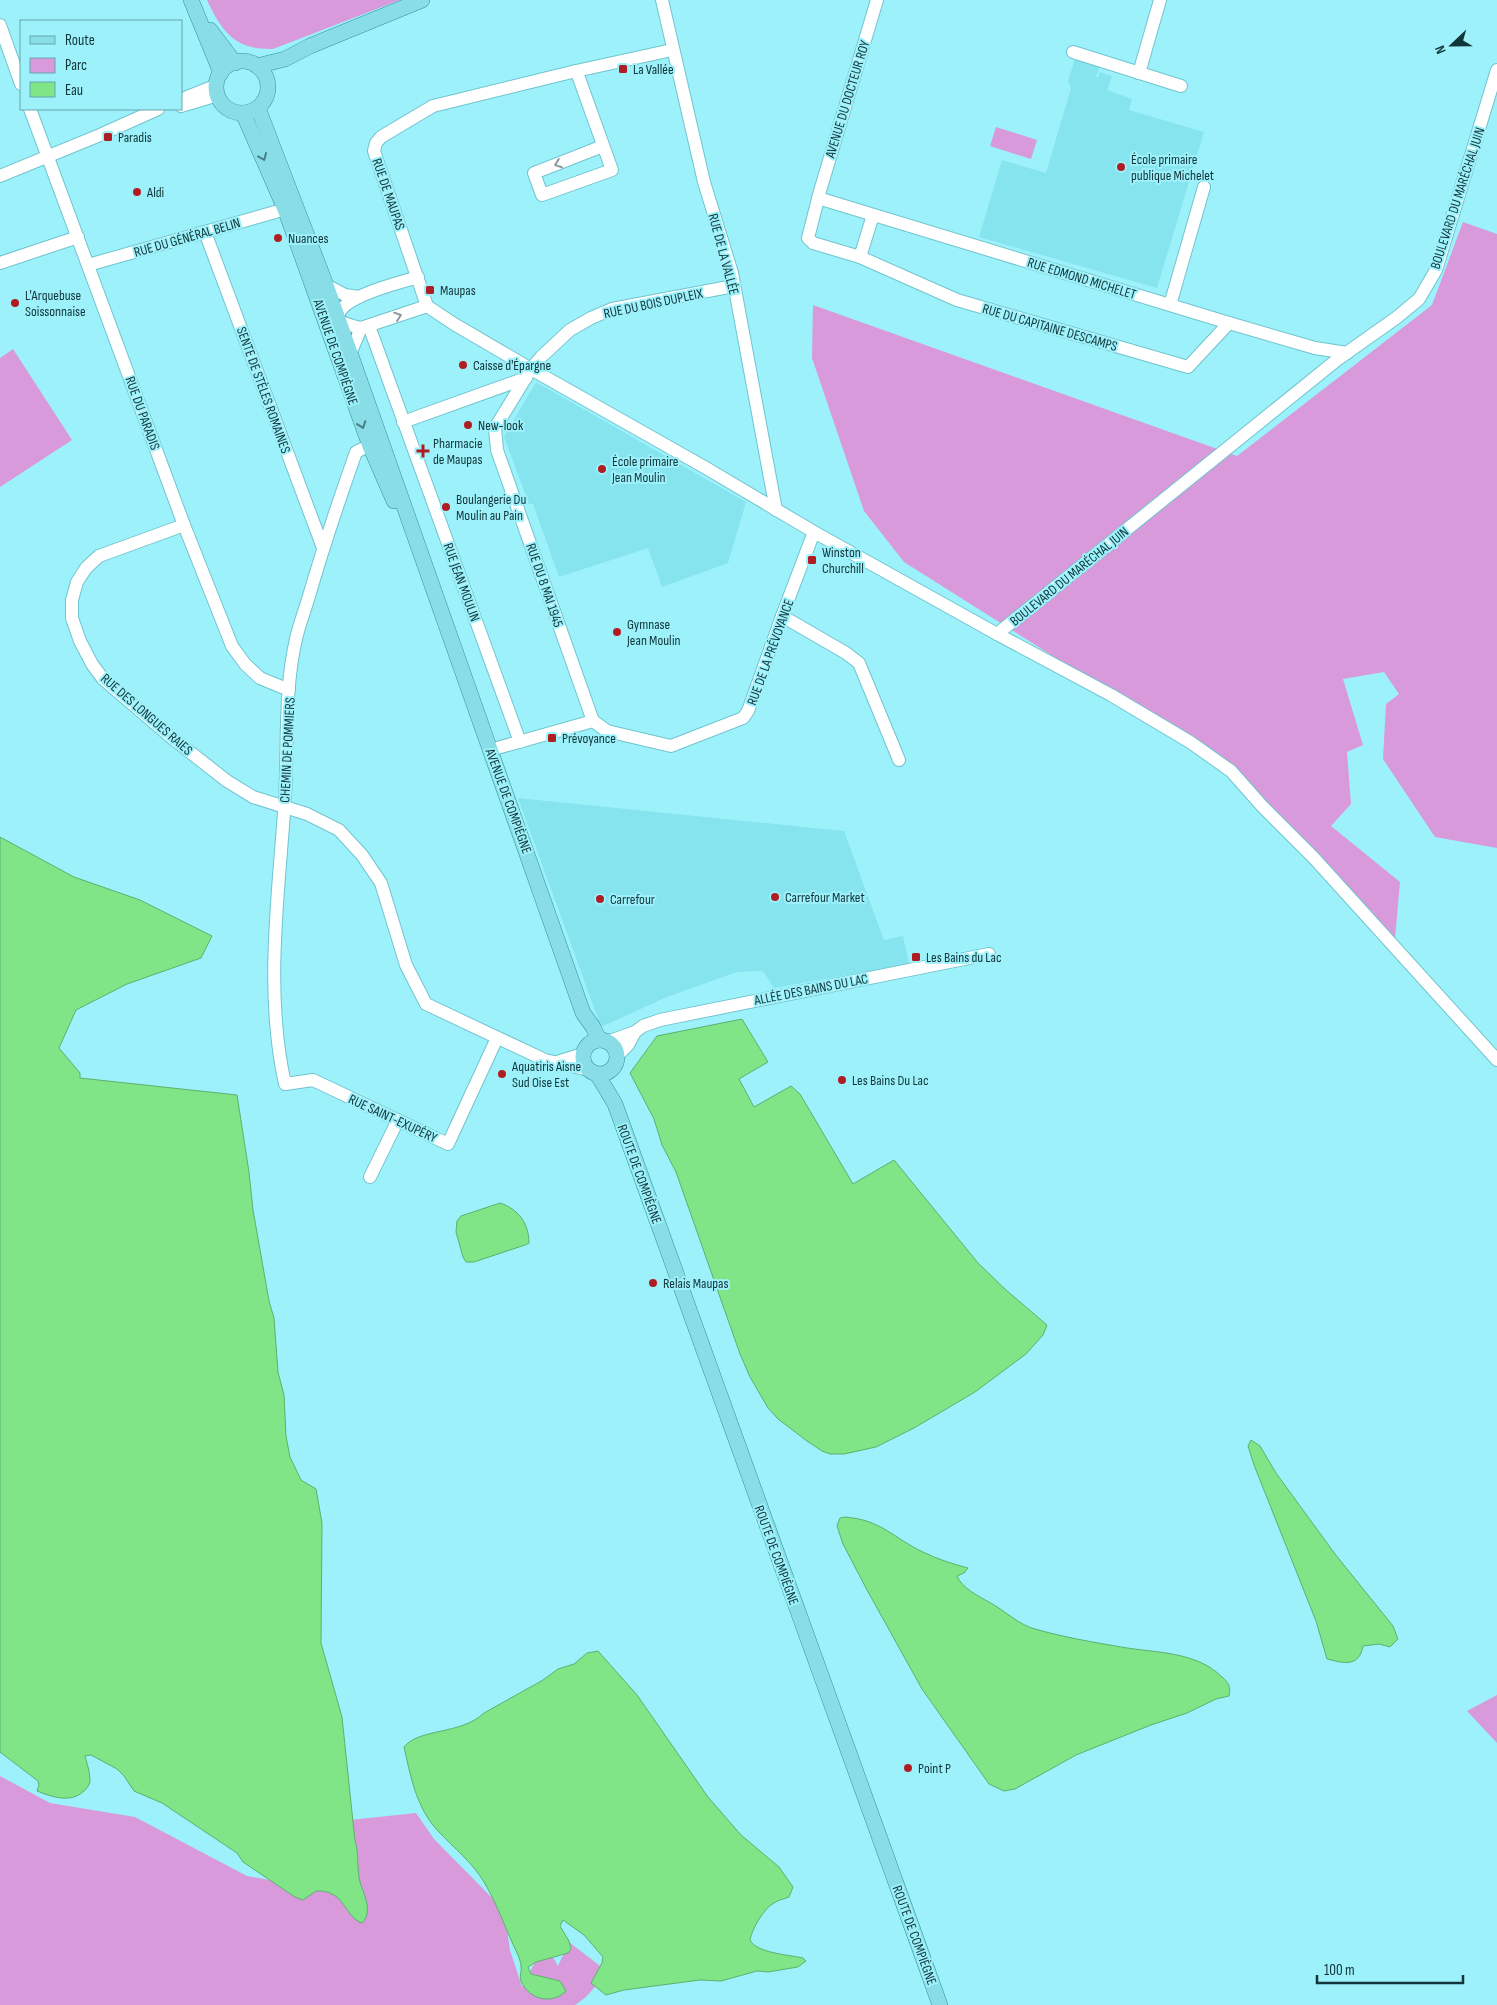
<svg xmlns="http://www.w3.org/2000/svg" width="1497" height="2005" font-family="'Sofia Sans Condensed',sans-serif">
	<rect width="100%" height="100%" fill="#9df1fb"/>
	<g fill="#86e4ee">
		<path d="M 1075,59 L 1100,66 L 1096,77 L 1098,77 L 1100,72 L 1112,76 L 1107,90 L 1132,99 L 1129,110 L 1204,132 L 1157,288 L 979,237 L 1002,160 L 1046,173 L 1071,88 L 1068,81 Z"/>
		<path d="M 536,382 L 746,502 L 728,563 L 662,587 L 648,548 L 559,577 L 533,504 L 529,504 L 504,437 Z"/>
		<path d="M 518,798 L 844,831 L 884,940 L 903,936 L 909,964 L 774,988 L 763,971 L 737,972 L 667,997 L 601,1027 Z"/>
	</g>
	<g fill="#d99adb">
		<path d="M 207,0 L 400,0 L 273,49 C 235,50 222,32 207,0 Z"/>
		<path d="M 996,127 L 1037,140 L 1031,159 L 990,146 Z"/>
		<path d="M 1463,222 L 1497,234 L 1497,848 L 1435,837 L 1383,759 L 1386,704 L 1399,694 L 1384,672 L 1343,679 L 1363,745 L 1347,752 L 1351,804 L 1331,826 L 1400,882 L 1395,939 L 1244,777 L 904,562 L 864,511 L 812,358 L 813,305 L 1237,456 L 1432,305 Z"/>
		<path d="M 13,349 L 72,440 L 0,487 L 0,358 Z"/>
		<path d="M 1497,1695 L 1497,1743 L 1467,1711 Z"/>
		<path d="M 0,1776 L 50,1803 L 135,1817 L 247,1876 L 353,1894 L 350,1820 L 416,1813 L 434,1839 L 504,1910 L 510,1950 L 522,1987 L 545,1943 L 558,1966 L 569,1942 L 608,1972 L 586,1997 L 575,2005 L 0,2005 Z"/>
	</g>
	<g fill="#7fe586" stroke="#5eb06f">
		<path d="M 0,837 L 74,877 L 140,900 L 212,936 L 201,958 L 127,984 L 76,1010 L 59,1048 L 80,1073 L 80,1078 L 237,1095 L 249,1172 L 253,1210 L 269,1301 L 274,1318 L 278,1372 L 284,1395 L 286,1436 L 290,1457 L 301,1480 L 316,1489 L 322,1523 L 321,1643 L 342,1717 L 355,1841 C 359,1853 357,1864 359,1877 C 361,1891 375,1910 362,1923 C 345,1918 345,1889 316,1891 L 303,1900 L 295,1897 L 243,1862 L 237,1853 L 162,1803 L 134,1791 L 124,1776 L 117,1769 L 91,1755 L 85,1756 C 87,1764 90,1772 90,1780 C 90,1784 88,1787 85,1790 C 72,1804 52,1797 37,1791 L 39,1785 L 38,1781 L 0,1752 Z"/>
		<path d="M 742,1019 L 768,1062 L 739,1079 L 754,1107 L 791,1086 L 800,1094 L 853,1184 L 894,1160 L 978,1263 L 1006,1290 L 1047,1325 L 1043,1335 L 1026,1354 L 975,1392 L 914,1428 L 876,1447 L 844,1454 L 830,1454 L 822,1451 L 807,1441 L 778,1419 L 768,1408 L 750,1377 L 740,1354 L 676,1172 L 662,1145 L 654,1119 L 630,1073 L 657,1036 Z"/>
		<path d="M 500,1203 C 518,1209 529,1223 529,1243 L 525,1245 L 474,1262 L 466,1262 L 463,1257 L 456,1232 L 457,1221 L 461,1216 Z"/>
		<path d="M 1251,1440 L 1260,1446 L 1276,1473 L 1335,1554 L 1393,1626 L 1398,1639 L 1390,1647 L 1379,1644 L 1363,1646 C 1359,1668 1343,1663 1327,1659 L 1316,1621 L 1254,1465 L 1248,1446 Z"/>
		<path d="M 845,1517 C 882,1520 893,1538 923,1552 C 937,1559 953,1564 968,1568 L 964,1573 L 957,1576 C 962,1588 978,1596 989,1602 C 1004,1610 1019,1625 1035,1629 C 1063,1637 1092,1642 1121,1647 C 1155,1653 1196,1651 1222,1677 C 1229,1683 1231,1687 1229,1696 L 1216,1699 L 1187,1713 L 1151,1725 L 1076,1755 L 1015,1789 L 1004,1791 L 989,1784 L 922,1689 L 867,1590 L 843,1544 L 837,1526 L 840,1518 Z"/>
		<path d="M 598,1651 L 637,1695 L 708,1797 L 741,1835 L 779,1867 L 793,1887 L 789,1897 C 784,1899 778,1900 774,1903 C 764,1908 752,1929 750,1940 C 756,1953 790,1955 803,1958 L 806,1961 L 798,1967 L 768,1972 L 757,1971 L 721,1981 L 700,1980 L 624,1990 L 606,1995 L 591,1983 L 602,1963 L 603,1957 L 584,1935 L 563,1920 L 560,1926 L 569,1941 L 571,1949 L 568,1953 L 536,1962 L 528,1967 L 531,1974 L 560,1981 L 566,1991 C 552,2005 529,2000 521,1981 C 519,1975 522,1972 521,1966 C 521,1963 519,1958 518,1955 C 506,1931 498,1905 484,1882 C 472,1862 454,1848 438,1831 C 416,1807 411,1778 404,1747 C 419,1728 461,1735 484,1713 L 543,1680 L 558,1669 L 574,1664 L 587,1653 Z"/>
	</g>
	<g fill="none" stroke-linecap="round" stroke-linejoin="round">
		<defs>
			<g id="minor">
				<path d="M 662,0 L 704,182 L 732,273 L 776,510"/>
				<path d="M 0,25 L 21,84"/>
				<path d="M 1073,52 L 1181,86"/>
				<path d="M 576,71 L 579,78 C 590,108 601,139 612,170 L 542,195 L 534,173 L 603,146"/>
				<path d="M 1139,73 L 1160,0"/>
				<path d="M 187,97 L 217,85"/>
				<path d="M 181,106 L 218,95"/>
				<path d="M 30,109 L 184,525 L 232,646 L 245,664 L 260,678 L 289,690"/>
				<path d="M 0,176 L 100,135 L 158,109"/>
				<path d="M 818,198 L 1229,323 L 1315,348 L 1347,353"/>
				<path d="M 873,215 L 860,257 L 957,300 L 1188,367 L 1229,323"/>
				<path d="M 205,232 L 323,548"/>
				<path d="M 860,257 L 813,243 L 808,238 L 820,191 L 877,0"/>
				<path d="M 0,263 L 78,237"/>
				<path d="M 88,265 L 293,207"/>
				<path d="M 326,285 L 345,295 L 359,297"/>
				<path d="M 1170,305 L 1204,187"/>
				<path d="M 427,306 L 454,324 L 531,369 L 706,468 L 814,532 L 997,634 L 1338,359 L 1396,318 L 1419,299 L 1436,270 L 1497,70"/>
				<path d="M 427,306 L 374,151 L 376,143 L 381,137 L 433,106 L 576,71 L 672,50"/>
				<path d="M 335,317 C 342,324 352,326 361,328 L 427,306"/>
				<path d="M 338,325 C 338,322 338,317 339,313 C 347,295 399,283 418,277"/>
				<path d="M 369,326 L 520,742"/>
				<path d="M 350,354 L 361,328"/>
				<path d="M 403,422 L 526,378"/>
				<path d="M 376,442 L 356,452 C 339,500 323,548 309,596 C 305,610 299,625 296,639 C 284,690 288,746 285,798 C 279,892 264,990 285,1084 L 313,1080 L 448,1144 L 497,1038"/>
				<path d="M 184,525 L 99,556 L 86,568 L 77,582 L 72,600 L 72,618 L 80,641 L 92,664 L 103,679 L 172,738 L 227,781 L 253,797 L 307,814 L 339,830 L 362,855 L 381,883 L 406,965 L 426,1004 L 545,1060 L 589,1070"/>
				<path d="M 782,616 L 846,653 L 859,663 L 899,760"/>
				<path d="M 997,634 L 1111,695 L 1190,742 L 1231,771 L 1262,806 L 1313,857 L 1497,1060"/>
				<path d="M 593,721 L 497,450 L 495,428 L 531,369 L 541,357 L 570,330 L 591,318 L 612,309 L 734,286"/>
				<path d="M 490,750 L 593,721 L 607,731 L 671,746 L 743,718 L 748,711 L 782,616 L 814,532"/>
				<path d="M 607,1042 L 635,1032 L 643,1026 L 660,1020 L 989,954"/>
				<path d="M 617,1056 L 628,1045 L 635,1032"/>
				<path d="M 557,1062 L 583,1054"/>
				<path d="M 370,1177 L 398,1120"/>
			</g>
			<g id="major">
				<path d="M 191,0 L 221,73"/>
				<path d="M 210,30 L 235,63"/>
				<circle cx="242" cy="87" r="26"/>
				<path d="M 257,66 L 285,59 L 310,46 L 422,0"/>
				<path d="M 258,108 L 326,285 L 583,1013 L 593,1027 L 599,1040"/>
				<path d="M 243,113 L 285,209 L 370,446 L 394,501"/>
				<circle cx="600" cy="1057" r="17"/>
				<path d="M 597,1074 L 615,1104 L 940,2005"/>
			</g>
		</defs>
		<use href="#minor" stroke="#71c4ce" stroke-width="14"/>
		<use href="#major" stroke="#2c949e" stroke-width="16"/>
		<use href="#minor" stroke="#fff" stroke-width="12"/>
		<use href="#major" stroke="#89dde6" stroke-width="15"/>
	</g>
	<defs><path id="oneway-chevron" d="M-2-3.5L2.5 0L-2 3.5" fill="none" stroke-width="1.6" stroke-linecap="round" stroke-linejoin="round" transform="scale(1.25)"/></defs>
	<g stroke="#478187">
		<use href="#oneway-chevron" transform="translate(263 157) rotate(67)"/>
		<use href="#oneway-chevron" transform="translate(362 425) rotate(70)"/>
	</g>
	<g stroke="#889a9c">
		<use href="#oneway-chevron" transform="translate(558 164) rotate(159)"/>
		<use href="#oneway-chevron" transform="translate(398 316) rotate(-19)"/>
	</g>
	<g fill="#af1d23" stroke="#9df1fb" stroke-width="2">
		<rect x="618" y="64" width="10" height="10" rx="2.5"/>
		<rect x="103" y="132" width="10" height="10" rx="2.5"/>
		<circle cx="1121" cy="167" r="5"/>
		<circle cx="137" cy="192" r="5"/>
		<circle cx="278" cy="238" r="5"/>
		<rect x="425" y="285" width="10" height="10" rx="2.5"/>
		<circle cx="15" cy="303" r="5"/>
		<circle cx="463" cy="365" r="5"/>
		<circle cx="468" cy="425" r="5"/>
		<path d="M420.5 443.5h5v5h5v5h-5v5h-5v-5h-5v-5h5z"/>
		<circle cx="602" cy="469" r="5"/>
		<circle cx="446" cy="507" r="5"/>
		<rect x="807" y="555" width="10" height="10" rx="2.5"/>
		<circle cx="617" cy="632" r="5"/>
		<rect x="547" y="733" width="10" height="10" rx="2.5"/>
		<circle cx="775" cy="897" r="5"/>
		<circle cx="600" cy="899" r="5"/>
		<rect x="911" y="952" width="10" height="10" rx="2.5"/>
		<circle cx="502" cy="1074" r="5"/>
		<circle cx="842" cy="1080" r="5"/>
		<circle cx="653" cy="1283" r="5"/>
		<circle cx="908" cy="1768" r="5"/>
	</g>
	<g text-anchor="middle" stroke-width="4" stroke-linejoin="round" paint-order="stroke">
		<g font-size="14" fill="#113539" stroke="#9df1fb" text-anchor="start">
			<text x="633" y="74">La Vallée</text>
			<text x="118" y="142">Paradis</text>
			<text x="1131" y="164">École primaire<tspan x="1131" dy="16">publique Michelet</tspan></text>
			<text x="147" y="197">Aldi</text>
			<text x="288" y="243">Nuances</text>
			<text x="440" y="295">Maupas</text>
			<text x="25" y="300">L'Arquebuse<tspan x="25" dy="16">Soissonnaise</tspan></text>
			<text x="473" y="370">Caisse d'Épargne</text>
			<text x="478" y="430">New-look</text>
			<text x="433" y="448">Pharmacie<tspan x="433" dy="16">de Maupas</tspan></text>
			<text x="612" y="466">École primaire<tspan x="612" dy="16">Jean Moulin</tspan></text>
			<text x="456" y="504">Boulangerie Du<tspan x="456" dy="16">Moulin au Pain</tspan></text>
			<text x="822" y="557">Winston<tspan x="822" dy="16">Churchill</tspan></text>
			<text x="627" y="629">Gymnase<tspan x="627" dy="16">Jean Moulin</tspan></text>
			<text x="562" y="743">Prévoyance</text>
			<text x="785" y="902">Carrefour Market</text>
			<text x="610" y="904">Carrefour</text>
			<text x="926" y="962">Les Bains du Lac</text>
			<text x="512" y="1071">Aquatiris Aisne<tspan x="512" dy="16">Sud Oise Est</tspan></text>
			<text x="852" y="1085">Les Bains Du Lac</text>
			<text x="663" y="1288">Relais Maupas</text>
			<text x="918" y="1773">Point P</text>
		</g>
		<g font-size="14" fill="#113539" stroke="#9df1fb">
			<text transform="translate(847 99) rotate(-73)" y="5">AVENUE DU DOCTEUR ROY</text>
			<text transform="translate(389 194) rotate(71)" y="5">RUE DE MAUPAS</text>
			<text transform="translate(1457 198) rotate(-72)" y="5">BOULEVARD DU MARÉCHAL JUIN</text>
			<text transform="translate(187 237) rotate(-16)" y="5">RUE DU GÉNÉRAL BELIN</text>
			<text transform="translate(724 254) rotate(75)" y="5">RUE DE LA VALLÉE</text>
			<text transform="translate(1082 278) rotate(17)" y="5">RUE EDMOND MICHELET</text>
			<text transform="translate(653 303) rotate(-12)" y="5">RUE DU BOIS DUPLEIX</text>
			<text transform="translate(1050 327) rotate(16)" y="5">RUE DU CAPITAINE DESCAMPS</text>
			<text transform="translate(336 352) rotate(71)" y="5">AVENUE DE COMPIÈGNE</text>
			<text transform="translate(264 390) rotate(70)" y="5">SENTE DE STÈLES ROMAINES</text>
			<text transform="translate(143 413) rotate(70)" y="5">RUE DU PARADIS</text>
			<text transform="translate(1069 576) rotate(-39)" y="5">BOULEVARD DU MARÉCHAL JUIN</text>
			<text transform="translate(462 582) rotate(70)" y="5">RUE JEAN MOULIN</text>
			<text transform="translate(545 585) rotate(71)" y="5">RUE DU 8 MAI 1945</text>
			<text transform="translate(770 652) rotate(-70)" y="5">RUE DE LA PRÉVOYANCE</text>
			<text transform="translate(147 714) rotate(41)" y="5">RUE DES LONGUES RAIES</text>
			<text transform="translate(287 750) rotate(-87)" y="5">CHEMIN DE POMMIERS</text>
			<text transform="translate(509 801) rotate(70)" y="5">AVENUE DE COMPIÈGNE</text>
			<text transform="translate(811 989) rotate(-11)" y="5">ALLÉE DES BAINS DU LAC</text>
			<text transform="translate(393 1118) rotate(25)" y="5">RUE SAINT-EXUPÉRY</text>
			<text transform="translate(640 1174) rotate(70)" y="5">ROUTE DE COMPIÈGNE</text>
			<text transform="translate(777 1555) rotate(70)" y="5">ROUTE DE COMPIÈGNE</text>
			<text transform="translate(915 1935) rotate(70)" y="5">ROUTE DE COMPIÈGNE</text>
		</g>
	</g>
	<rect x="20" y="20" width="162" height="90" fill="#9df1fb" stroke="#65a6ad"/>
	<rect x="30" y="36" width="25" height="8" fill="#89dde6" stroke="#65a6ad"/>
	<text x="65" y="45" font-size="15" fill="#113539">Route</text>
	<rect x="30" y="58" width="25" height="15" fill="#d99adb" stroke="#65a6ad"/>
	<text x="65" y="70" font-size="15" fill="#113539">Parc</text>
	<rect x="30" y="82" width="25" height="15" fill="#7fe586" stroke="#65a6ad"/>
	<text x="65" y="95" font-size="15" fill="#113539">Eau</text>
	<g transform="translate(1452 45) rotate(248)" stroke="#9df1fb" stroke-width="4" paint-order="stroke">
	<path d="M0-4L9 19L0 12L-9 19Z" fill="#113539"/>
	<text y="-8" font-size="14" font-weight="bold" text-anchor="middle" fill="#113539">N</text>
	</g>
	<path d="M1317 1975v8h146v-8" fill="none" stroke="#113539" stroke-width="2.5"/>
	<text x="1324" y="1975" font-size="15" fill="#113539" stroke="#9df1fb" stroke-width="4" paint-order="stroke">100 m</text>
</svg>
